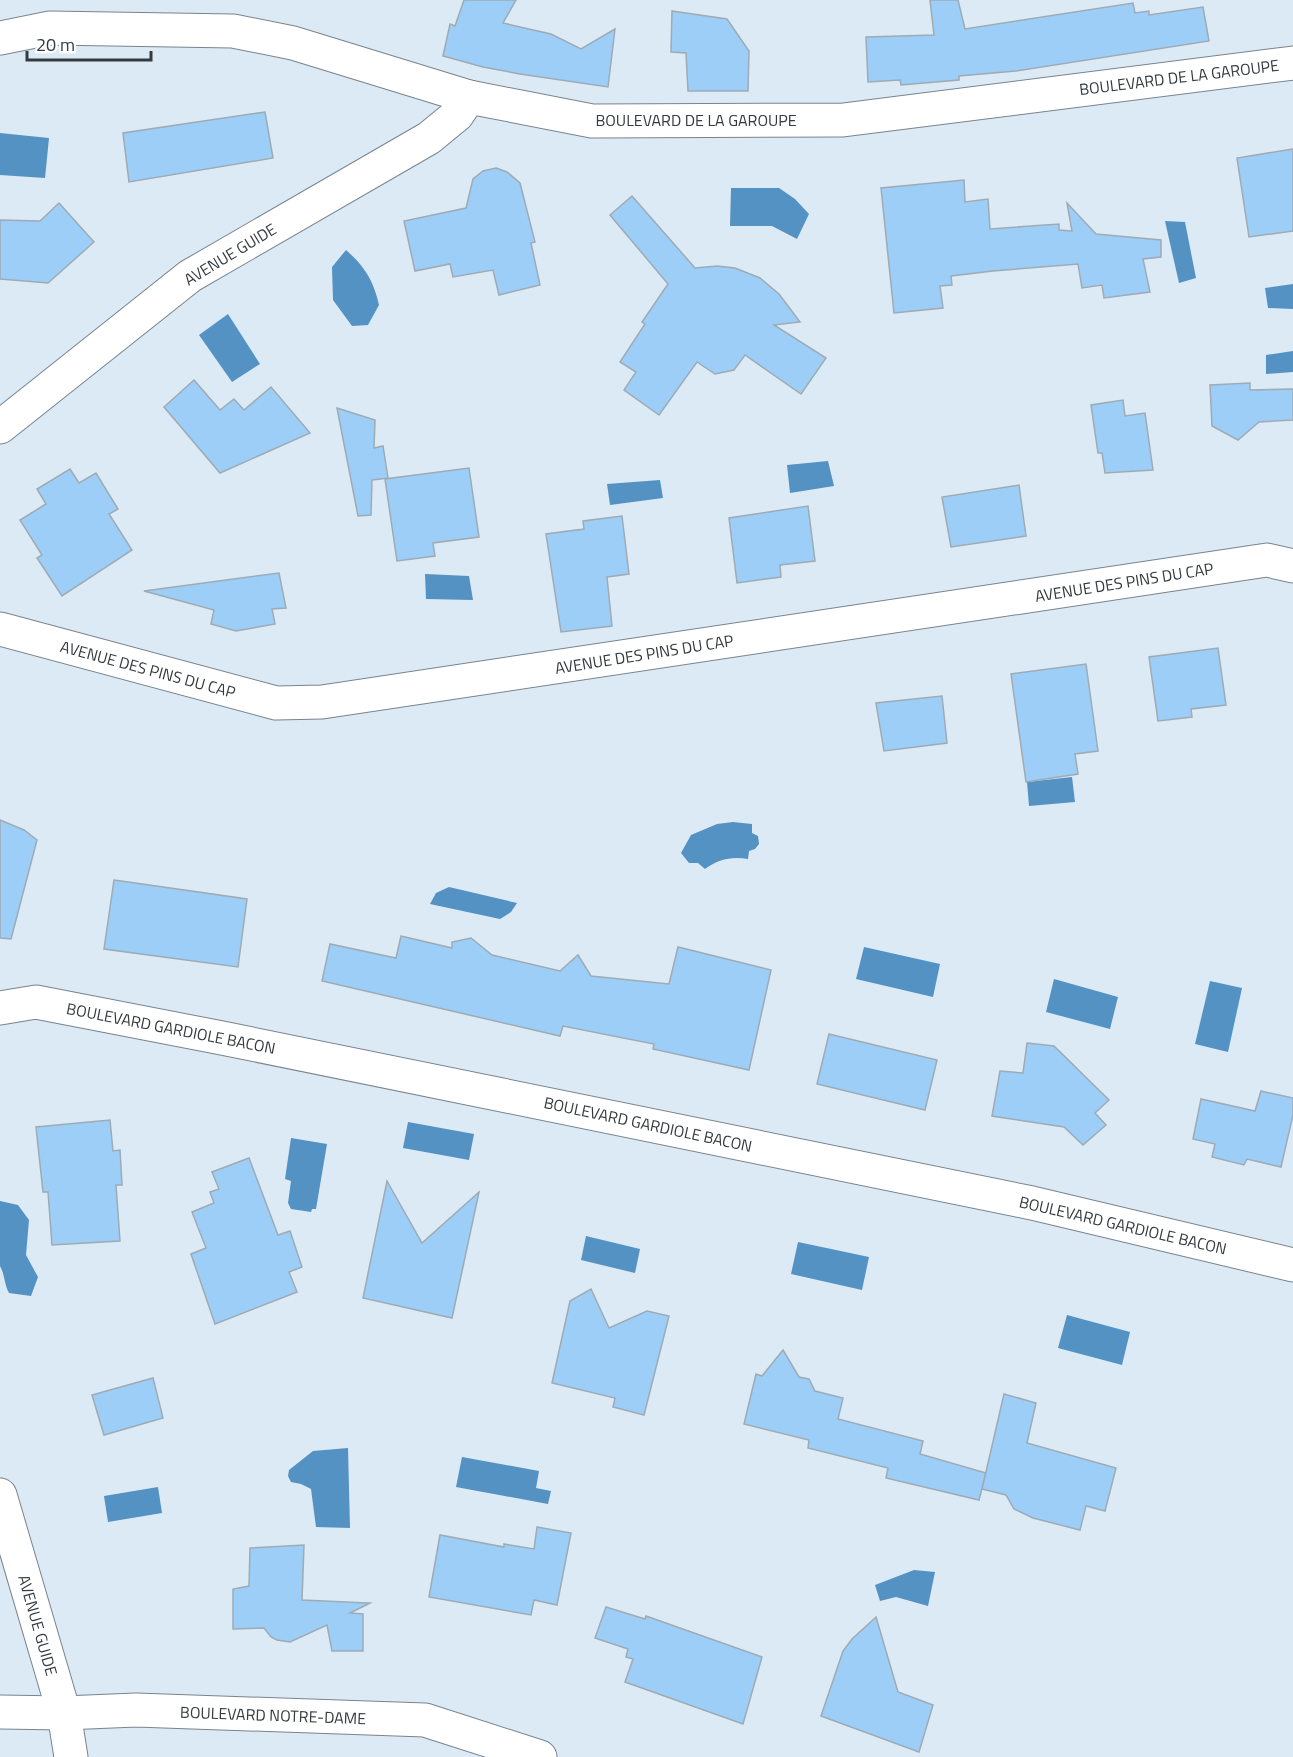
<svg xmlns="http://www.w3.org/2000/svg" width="1293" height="1757" font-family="'Titillium Web',sans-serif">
	<rect width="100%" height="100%" fill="#dceaf5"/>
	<g fill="#5392c2">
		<path d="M 0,133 L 49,138 L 45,178 L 0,175 Z"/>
		<path d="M 731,188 L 779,188 L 795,199 L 809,214 L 797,239 L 772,226 L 730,226 Z"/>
		<path d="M 1165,221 L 1185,222 L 1196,278 L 1179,283 Z"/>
		<path d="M 346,250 C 365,267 373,280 379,305 L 368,325 L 352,326 L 333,300 L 332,267 Z"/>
		<path d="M 1293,284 L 1293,309 L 1268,308 L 1265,288 Z"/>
		<path d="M 228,314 L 260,364 L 232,382 L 199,335 Z"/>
		<path d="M 1293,351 L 1293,372 L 1266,374 L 1266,355 Z"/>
		<path d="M 828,461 L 834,486 L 790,493 L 787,465 Z"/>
		<path d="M 660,480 L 663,498 L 610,505 L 607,484 Z"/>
		<path d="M 425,574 L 469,576 L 473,600 L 426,599 Z"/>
		<path d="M 1072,777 L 1075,802 L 1029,806 L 1027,782 Z"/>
		<path d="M 733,822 L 752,824 L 752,833 L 758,836 L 759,844 L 755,849 L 749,851 L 748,859 C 732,856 718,859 705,869 L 698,863 L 689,863 L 681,853 L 691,835 L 717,824 Z"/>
		<path d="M 449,887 L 517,903 L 511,912 L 500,919 L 430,904 L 436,893 Z"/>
		<path d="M 864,947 L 940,964 L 933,997 L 856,979 Z"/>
		<path d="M 1054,979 L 1118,997 L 1110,1029 L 1046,1012 Z"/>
		<path d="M 1210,981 L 1242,988 L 1228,1052 L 1195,1044 Z"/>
		<path d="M 408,1122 L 474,1134 L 469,1160 L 403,1148 Z"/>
		<path d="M 291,1138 L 327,1144 L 316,1209 L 312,1209 L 311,1212 L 291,1209 L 288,1203 L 291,1181 L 285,1179 Z"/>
		<path d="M 0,1201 L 18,1205 L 29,1220 L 26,1255 L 38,1277 L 31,1296 L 9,1293 C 4,1284 5,1275 0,1266 Z"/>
		<path d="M 586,1236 L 640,1249 L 635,1273 L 581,1260 Z"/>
		<path d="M 798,1242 L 869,1257 L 862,1290 L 791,1274 Z"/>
		<path d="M 1067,1315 L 1130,1332 L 1122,1365 L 1058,1348 Z"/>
		<path d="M 348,1448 L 350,1528 L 316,1527 L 311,1489 L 301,1484 L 291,1482 L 288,1476 L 289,1470 L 313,1451 Z"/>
		<path d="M 462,1457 L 539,1471 L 536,1488 L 551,1491 L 548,1504 L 456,1487 Z"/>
		<path d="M 158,1487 L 162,1513 L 108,1522 L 104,1496 Z"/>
		<path d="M 914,1570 L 935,1572 L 928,1606 L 896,1597 L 880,1601 L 875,1585 Z"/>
	</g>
	<g fill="#9ccef7" stroke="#9eabb5" stroke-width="1.5">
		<path d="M 464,0 L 516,0 L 503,23 L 551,34 L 581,49 L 615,29 L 608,87 L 520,74 L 483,67 L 443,56 L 450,24 L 455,26 Z"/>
		<path d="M 930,0 L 958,0 L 965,29 L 1133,3 L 1135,13 L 1149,11 L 1149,15 L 1203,7 L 1209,41 L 1016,71 L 959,76 L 959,80 L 901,85 L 900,80 L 868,82 L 866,37 L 934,35 Z"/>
		<path d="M 672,11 L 727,19 L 749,51 L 748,91 L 688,91 L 686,53 L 671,52 Z"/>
		<path d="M 265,112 L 273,158 L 129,182 L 123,133 Z"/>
		<path d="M 1293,149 L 1293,231 L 1249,237 L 1237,158 Z"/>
		<path d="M 496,168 L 507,172 L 520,183 L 535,242 L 531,243 L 540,285 L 499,295 L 493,270 L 453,277 L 450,264 L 415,271 L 404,221 L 466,208 L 473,179 L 483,171 Z"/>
		<path d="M 964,180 L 965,202 L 988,199 L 990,229 L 1059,224 L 1059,230 L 1072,231 L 1067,203 L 1096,234 L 1161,240 L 1161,257 L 1143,259 L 1150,292 L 1104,298 L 1102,285 L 1082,288 L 1078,264 L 993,271 L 951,276 L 952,285 L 940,286 L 943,308 L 894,313 L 881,188 Z"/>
		<path d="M 632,196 L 695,268 L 717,266 L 735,268 L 760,278 L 779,294 L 800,322 L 774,325 L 826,358 L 801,394 L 745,355 L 734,370 L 715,374 L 697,362 L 659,415 L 624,390 L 636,372 L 620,362 L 645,324 L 642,322 L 668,284 L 610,215 Z"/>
		<path d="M 59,203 L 94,242 L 48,283 L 0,279 L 0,220 L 40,221 Z"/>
		<path d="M 194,380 L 220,410 L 234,399 L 244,410 L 271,387 L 310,433 L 220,473 L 164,407 Z"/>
		<path d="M 1250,383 L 1250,390 L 1293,389 L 1293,420 L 1259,422 L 1238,440 L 1212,426 L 1210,385 Z"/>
		<path d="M 1123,400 L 1125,416 L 1145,413 L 1153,470 L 1105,473 L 1102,453 L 1098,453 L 1091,405 Z"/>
		<path d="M 337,408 L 375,420 L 374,448 L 383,446 L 388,478 L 372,480 L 371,515 L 358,516 Z"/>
		<path d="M 469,468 L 479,537 L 433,543 L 435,556 L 397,561 L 385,479 Z"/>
		<path d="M 70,469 L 79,483 L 96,473 L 118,509 L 109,514 L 132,550 L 62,596 L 37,558 L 42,555 L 20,520 L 46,504 L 37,489 Z"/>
		<path d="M 1019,485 L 1026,536 L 951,547 L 942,497 Z"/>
		<path d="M 808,506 L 815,561 L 780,565 L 781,577 L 737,583 L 729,518 Z"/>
		<path d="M 622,516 L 629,574 L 607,577 L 612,626 L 561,632 L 546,534 L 584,529 L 583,521 Z"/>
		<path d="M 279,573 L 286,608 L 272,609 L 275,624 L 236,631 L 211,624 L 214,610 L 144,591 Z"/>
		<path d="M 1218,648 L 1226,705 L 1191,709 L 1192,717 L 1158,721 L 1149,657 Z"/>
		<path d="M 1086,664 L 1098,751 L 1075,754 L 1078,774 L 1026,782 L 1011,674 Z"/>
		<path d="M 942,696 L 947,743 L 884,751 L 876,703 Z"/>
		<path d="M 0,820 L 24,830 L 37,840 L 11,939 L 0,938 Z"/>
		<path d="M 114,880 L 247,899 L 238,967 L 104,949 Z"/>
		<path d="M 401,936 L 452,948 L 452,942 L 471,938 L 492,955 L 560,971 L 578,955 L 591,976 L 669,984 L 678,947 L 771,970 L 749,1070 L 653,1049 L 654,1044 L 563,1026 L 560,1036 L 322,981 L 330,944 L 396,958 Z"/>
		<path d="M 829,1034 L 937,1060 L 925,1110 L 817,1084 Z"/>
		<path d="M 1027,1043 L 1054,1046 L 1109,1100 L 1095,1113 L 1106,1125 L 1083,1145 L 1064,1127 L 992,1116 L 1000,1071 L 1023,1073 Z"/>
		<path d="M 1261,1091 L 1293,1098 L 1293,1115 L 1281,1167 L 1247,1159 L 1244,1165 L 1212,1157 L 1215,1144 L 1193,1139 L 1201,1099 L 1255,1111 Z"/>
		<path d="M 110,1120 L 113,1151 L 120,1150 L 122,1185 L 116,1185 L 120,1241 L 52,1245 L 48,1192 L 43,1192 L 36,1127 Z"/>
		<path d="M 249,1158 L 278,1235 L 290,1231 L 302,1267 L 289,1272 L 297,1292 L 215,1324 L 191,1254 L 206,1248 L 192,1212 L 214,1203 L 210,1192 L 219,1189 L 212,1172 Z"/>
		<path d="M 387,1181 L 422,1243 L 479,1192 L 452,1318 L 363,1298 Z"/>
		<path d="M 591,1289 L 609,1328 L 647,1311 L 669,1316 L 644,1415 L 613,1407 L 615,1398 L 552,1383 L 570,1301 Z"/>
		<path d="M 783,1350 L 799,1377 L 809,1379 L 815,1391 L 843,1398 L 838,1419 L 923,1441 L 920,1454 L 986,1473 L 979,1500 L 886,1478 L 888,1468 L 808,1448 L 809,1440 L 744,1424 L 756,1374 L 762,1376 Z"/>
		<path d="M 153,1378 L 163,1418 L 104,1435 L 92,1395 Z"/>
		<path d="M 1004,1394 L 1036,1403 L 1027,1443 L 1116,1468 L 1105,1511 L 1086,1506 L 1080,1530 L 1033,1518 L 1014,1509 L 1006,1495 L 982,1489 Z"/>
		<path d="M 537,1527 L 571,1533 L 557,1605 L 534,1600 L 531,1615 L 429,1597 L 440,1535 L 504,1547 L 504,1544 L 534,1549 Z"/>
		<path d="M 304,1545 L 302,1600 L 370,1603 L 350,1613 L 363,1614 L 363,1651 L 332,1651 L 327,1625 L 290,1642 L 277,1640 L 271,1637 L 264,1628 L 233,1629 L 233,1589 L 249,1586 L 250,1548 Z"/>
		<path d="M 606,1607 L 645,1619 L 646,1616 L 762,1657 L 743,1724 L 625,1682 L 633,1659 L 626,1657 L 628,1649 L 595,1638 Z"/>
		<path d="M 876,1617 L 898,1692 L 933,1705 L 919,1752 L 821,1716 L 843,1651 L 852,1639 Z"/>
	</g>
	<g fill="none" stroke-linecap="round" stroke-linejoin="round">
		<defs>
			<g id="minor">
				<path d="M 0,427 L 190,276 L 429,138 L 457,115 L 469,97"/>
				<path d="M 0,629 L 276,703 L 322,702 L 1267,560 L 1293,566"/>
				<path d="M 0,1008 L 36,1002 L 222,1038 L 1032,1203 L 1293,1265"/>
				<path d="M 0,1495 L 64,1713 L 71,1757"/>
				<path d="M 0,1712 L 64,1713 L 136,1710 L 425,1720 L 540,1757"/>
			</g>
			<path id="tertiary" d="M 0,38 L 50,28 L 233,31 L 293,43 L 469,97 L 592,121 L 843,120 L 1293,63"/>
		</defs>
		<use href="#minor" stroke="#78848e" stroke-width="35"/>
		<use href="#tertiary" stroke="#78848e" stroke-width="35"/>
		<use href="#minor" stroke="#fff" stroke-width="33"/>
		<use href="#tertiary" stroke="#fff" stroke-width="33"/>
	</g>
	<g text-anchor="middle" stroke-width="4.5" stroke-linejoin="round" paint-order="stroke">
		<g font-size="16" fill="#343a3e" stroke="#fff">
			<text transform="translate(1179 77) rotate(-7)" y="6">BOULEVARD DE LA GAROUPE</text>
			<text x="696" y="126">BOULEVARD DE LA GAROUPE</text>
			<text transform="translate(230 254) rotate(-31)" y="6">AVENUE GUIDE</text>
			<text transform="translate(1124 582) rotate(-9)" y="6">AVENUE DES PINS DU CAP</text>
			<text transform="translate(644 654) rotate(-9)" y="6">AVENUE DES PINS DU CAP</text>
			<text transform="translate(148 669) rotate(15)" y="6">AVENUE DES PINS DU CAP</text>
			<text transform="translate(171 1028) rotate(11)" y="6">BOULEVARD GARDIOLE BACON</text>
			<text transform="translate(648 1124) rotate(12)" y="6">BOULEVARD GARDIOLE BACON</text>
			<text transform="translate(1123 1225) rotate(13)" y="6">BOULEVARD GARDIOLE BACON</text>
			<text transform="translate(38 1625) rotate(74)" y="6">AVENUE GUIDE</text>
			<text transform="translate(273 1715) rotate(2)" y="6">BOULEVARD NOTRE-DAME</text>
		</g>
	</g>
	<path d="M27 51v9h124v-9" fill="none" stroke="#343a3e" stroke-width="3"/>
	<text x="36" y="51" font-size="18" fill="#343a3e" stroke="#ffffff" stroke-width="4.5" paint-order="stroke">20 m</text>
</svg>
